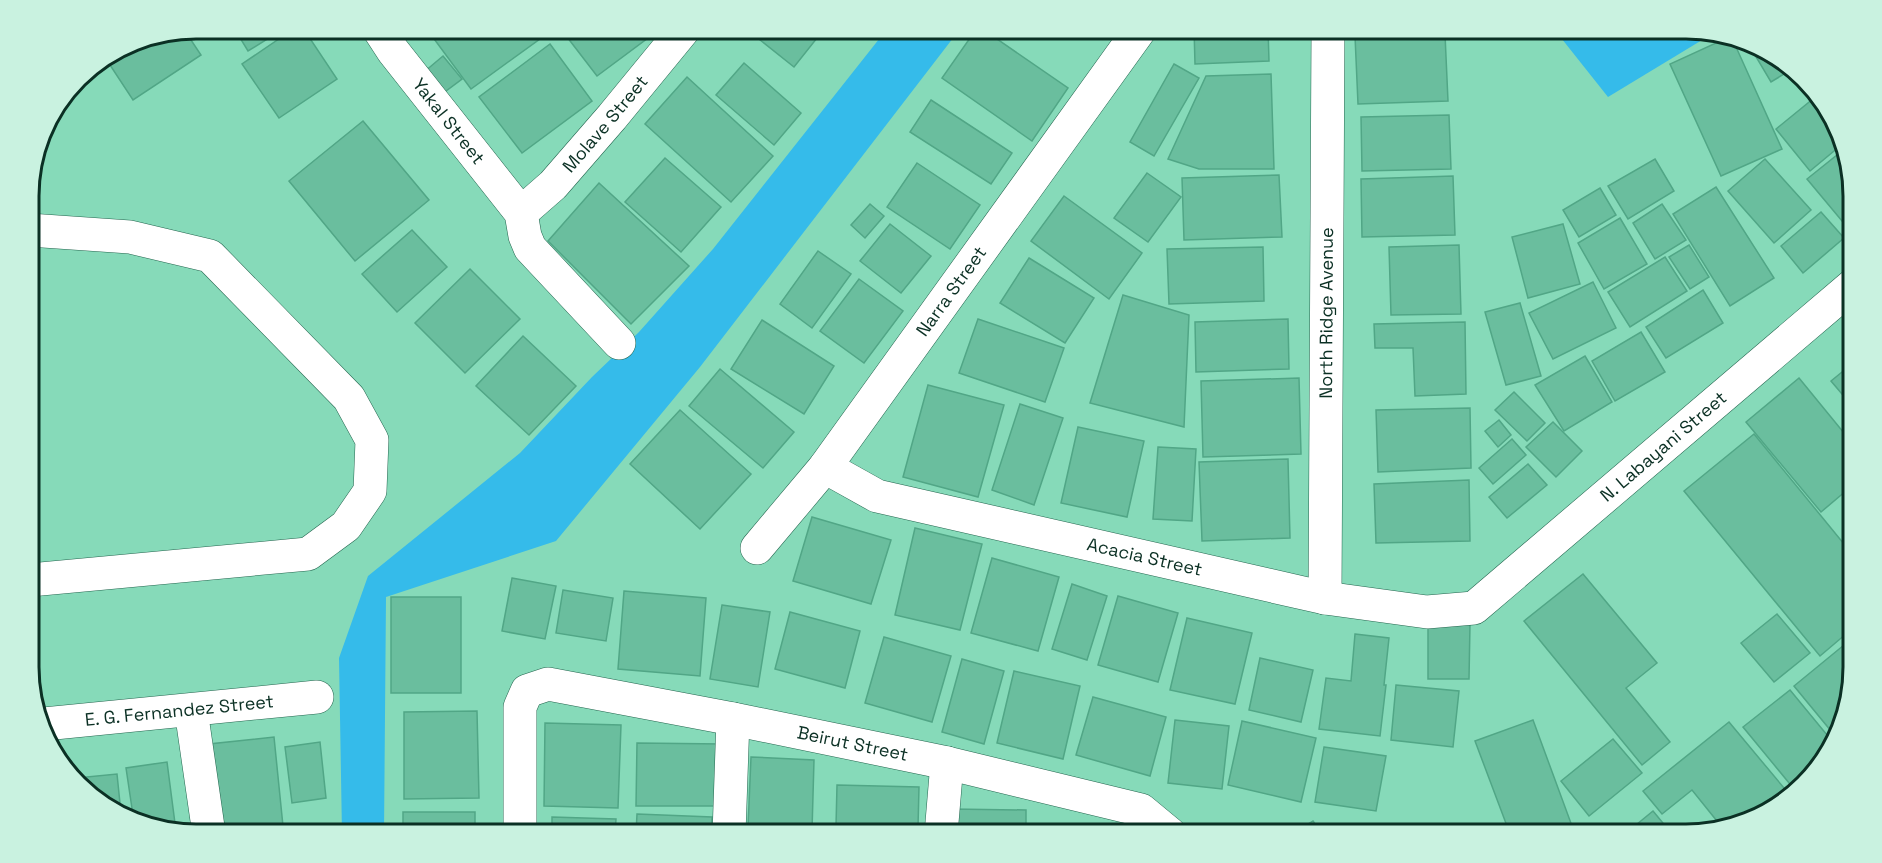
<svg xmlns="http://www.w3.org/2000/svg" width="1882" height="863" font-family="'Space Grotesk',sans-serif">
	<rect width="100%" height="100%" fill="#86dab9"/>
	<g fill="#35bbea">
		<path d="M 1686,28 L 1712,34 L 1608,97 L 1554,29 Z"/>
		<path d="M 887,29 L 960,29 L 700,367 L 556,541 L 386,597 L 384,834 L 342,834 L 339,658 L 368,576 L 520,453 L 592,377 L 639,332 L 713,249 Z"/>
	</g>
	<g fill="#6abe9e" stroke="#51a686" stroke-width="1.5">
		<path d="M 234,28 L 285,28 L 248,51 Z"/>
		<path d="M 295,28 L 303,28 L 337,79 L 279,118 L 242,64 Z"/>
		<path d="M 426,28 L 538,28 L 544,36 L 471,89 Z"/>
		<path d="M 570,28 L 653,28 L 656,32 L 597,76 L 564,33 Z"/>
		<path d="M 745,28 L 825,28 L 794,67 Z"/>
		<path d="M 977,28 L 981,28 L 1068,88 L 1032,141 L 942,78 Z"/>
		<path d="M 1194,28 L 1268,28 L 1269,61 L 1195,64 Z"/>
		<path d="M 185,31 L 201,55 L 133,100 L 106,59 L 133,41 Z"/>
		<path d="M 1445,34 L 1448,101 L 1358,104 L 1355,36 Z"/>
		<path d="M 1729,37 L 1732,38 L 1782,149 L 1721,176 L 1670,64 Z"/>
		<path d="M 1746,40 L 1750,41 L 1789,71 L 1771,82 Z"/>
		<path d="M 550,44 L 592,101 L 522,153 L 479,97 Z"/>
		<path d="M 443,56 L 462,79 L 442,94 L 424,72 Z"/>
		<path d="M 744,63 L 801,113 L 774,145 L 716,95 Z"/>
		<path d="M 1174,64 L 1199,78 L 1154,156 L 1130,142 Z"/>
		<path d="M 1271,74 L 1274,169 L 1199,169 L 1168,159 L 1206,76 Z"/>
		<path d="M 687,77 L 773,156 L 731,202 L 645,124 Z"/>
		<path d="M 1819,94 L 1840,146 L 1810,171 L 1776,129 Z"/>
		<path d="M 931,100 L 1012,153 L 991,184 L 910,132 Z"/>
		<path d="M 1449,115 L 1451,169 L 1362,171 L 1361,117 Z"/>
		<path d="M 363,121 L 429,200 L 355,261 L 289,181 Z"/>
		<path d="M 1842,151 L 1852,174 L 1852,213 L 1842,221 L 1807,179 Z"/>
		<path d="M 665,158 L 721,207 L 681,252 L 625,202 Z"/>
		<path d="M 1655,159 L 1674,191 L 1628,219 L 1608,186 Z"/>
		<path d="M 1765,159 L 1811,210 L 1774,243 L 1728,191 Z"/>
		<path d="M 917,163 L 980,205 L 950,249 L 887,207 Z"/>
		<path d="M 1147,173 L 1181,197 L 1148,242 L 1114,218 Z"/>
		<path d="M 1279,175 L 1282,237 L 1184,240 L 1182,178 Z"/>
		<path d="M 1453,176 L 1455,235 L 1362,237 L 1361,179 Z"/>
		<path d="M 599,183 L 689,266 L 631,324 L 548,241 Z"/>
		<path d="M 1716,187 L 1774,278 L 1730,306 L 1673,214 Z"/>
		<path d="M 1600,188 L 1616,215 L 1579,237 L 1563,210 Z"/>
		<path d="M 1064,196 L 1142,253 L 1109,299 L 1031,241 Z"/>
		<path d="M 870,204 L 884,216 L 865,238 L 851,225 Z"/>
		<path d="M 1662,204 L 1686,240 L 1655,259 L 1633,223 Z"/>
		<path d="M 1821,212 L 1844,238 L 1803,273 L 1781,246 Z"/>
		<path d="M 1620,218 L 1647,264 L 1604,289 L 1578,243 Z"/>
		<path d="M 890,224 L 931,256 L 901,293 L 860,261 Z"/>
		<path d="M 1563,224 L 1580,284 L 1528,298 L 1512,237 Z"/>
		<path d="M 412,230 L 447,267 L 397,312 L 362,274 Z"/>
		<path d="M 1459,245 L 1461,314 L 1391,315 L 1389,247 Z"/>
		<path d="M 1689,245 L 1709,277 L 1690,289 L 1669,257 Z"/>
		<path d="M 1263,247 L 1264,301 L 1169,304 L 1167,249 Z"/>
		<path d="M 818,251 L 851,274 L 812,328 L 780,304 Z"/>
		<path d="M 1665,257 L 1687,291 L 1630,327 L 1608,292 Z"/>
		<path d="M 1029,258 L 1094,298 L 1065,343 L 1000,303 Z"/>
		<path d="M 470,269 L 520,319 L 465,373 L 415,323 Z"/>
		<path d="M 859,279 L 903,311 L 864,363 L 820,331 Z"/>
		<path d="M 1593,282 L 1616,328 L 1553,359 L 1529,313 Z"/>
		<path d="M 1703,290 L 1723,323 L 1666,358 L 1646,327 Z"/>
		<path d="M 1123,295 L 1189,315 L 1184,427 L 1090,403 Z"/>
		<path d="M 1520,303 L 1541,376 L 1506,385 L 1485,312 Z"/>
		<path d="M 978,319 L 1064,348 L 1045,402 L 959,373 Z"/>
		<path d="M 1288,319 L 1289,369 L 1196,372 L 1195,322 Z"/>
		<path d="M 762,320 L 834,366 L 804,414 L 731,369 Z"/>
		<path d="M 1465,322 L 1466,394 L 1415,396 L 1413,348 L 1375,348 L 1374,324 Z"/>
		<path d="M 1641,332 L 1665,372 L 1615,401 L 1592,361 Z"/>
		<path d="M 523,336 L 576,386 L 529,435 L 476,386 Z"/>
		<path d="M 1585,356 L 1612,402 L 1564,431 L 1535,385 Z"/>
		<path d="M 1853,363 L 1853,407 L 1831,381 Z"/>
		<path d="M 720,369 L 794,432 L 763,468 L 689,406 Z"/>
		<path d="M 1299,378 L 1301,454 L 1203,457 L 1201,381 Z"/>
		<path d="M 1799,378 L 1853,444 L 1853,485 L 1821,512 L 1746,422 Z"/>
		<path d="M 928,385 L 1004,405 L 978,497 L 903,477 Z"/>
		<path d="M 1514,392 L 1545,423 L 1527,441 L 1495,410 Z"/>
		<path d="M 1020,404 L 1063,418 L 1034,505 L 992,490 Z"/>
		<path d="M 1470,408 L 1471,468 L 1378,472 L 1376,410 Z"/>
		<path d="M 680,410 L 751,474 L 700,529 L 630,464 Z"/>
		<path d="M 1499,420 L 1511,435 L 1498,447 L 1485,431 Z"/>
		<path d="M 1553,422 L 1582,451 L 1556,477 L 1526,447 Z"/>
		<path d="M 1078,427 L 1144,441 L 1127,517 L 1061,503 Z"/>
		<path d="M 1754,434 L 1853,555 L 1853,628 L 1820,656 L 1684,491 Z"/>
		<path d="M 1512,439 L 1526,455 L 1493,484 L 1479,468 Z"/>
		<path d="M 1158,447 L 1196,449 L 1192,521 L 1153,519 Z"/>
		<path d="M 1288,459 L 1290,538 L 1202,541 L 1199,462 Z"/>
		<path d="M 1528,464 L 1547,485 L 1507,518 L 1489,497 Z"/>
		<path d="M 1469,480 L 1470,541 L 1376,543 L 1374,484 Z"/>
		<path d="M 812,517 L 891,540 L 871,604 L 793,581 Z"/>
		<path d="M 915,528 L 982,544 L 960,630 L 895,615 Z"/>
		<path d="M 992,558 L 1059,577 L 1038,651 L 971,633 Z"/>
		<path d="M 1583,574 L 1657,663 L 1626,688 L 1670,742 L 1642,765 L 1524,621 Z"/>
		<path d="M 512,578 L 556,586 L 545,639 L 502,631 Z"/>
		<path d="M 1072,584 L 1107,596 L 1087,660 L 1052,649 Z"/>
		<path d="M 563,590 L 613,598 L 606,641 L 556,633 Z"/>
		<path d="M 624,591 L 706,598 L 700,676 L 618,669 Z"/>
		<path d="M 1118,596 L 1178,613 L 1158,682 L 1098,665 Z"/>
		<rect x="391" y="597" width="70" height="96"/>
		<path d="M 722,605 L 770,612 L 758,687 L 710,679 Z"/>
		<path d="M 790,612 L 860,631 L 845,688 L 775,669 Z"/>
		<path d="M 1777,614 L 1810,653 L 1774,682 L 1741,643 Z"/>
		<path d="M 1187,618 L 1252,633 L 1235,704 L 1170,690 Z"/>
		<path d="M 1428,624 L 1470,624 L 1469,679 L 1428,679 Z"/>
		<path d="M 1355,634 L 1389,638 L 1384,685 L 1386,685 L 1380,736 L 1319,729 L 1326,678 L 1351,681 Z"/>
		<path d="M 884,637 L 951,656 L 932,722 L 865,703 Z"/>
		<path d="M 1844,645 L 1853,657 L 1853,667 L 1841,731 L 1836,737 L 1794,686 Z"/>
		<path d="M 1260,658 L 1313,670 L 1301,722 L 1249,710 Z"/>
		<path d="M 962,659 L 1004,671 L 984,744 L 942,732 Z"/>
		<path d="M 1014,671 L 1080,686 L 1063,759 L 997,743 Z"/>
		<path d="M 1396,685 L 1459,691 L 1453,747 L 1391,740 Z"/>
		<path d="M 1790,690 L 1832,741 L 1794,789 L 1743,727 Z"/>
		<path d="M 1093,697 L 1166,717 L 1150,776 L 1076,755 Z"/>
		<path d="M 477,711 L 479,798 L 404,799 L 404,712 Z"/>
		<path d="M 1175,720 L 1229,726 L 1222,789 L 1168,783 Z"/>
		<path d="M 1533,720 L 1572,826 L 1551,834 L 1510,834 L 1475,741 Z"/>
		<path d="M 1242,721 L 1316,738 L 1301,802 L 1228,785 Z"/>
		<path d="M 1729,722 L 1789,794 L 1779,806 L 1721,826 L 1692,790 L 1662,814 L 1643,791 Z"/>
		<path d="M 545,723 L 621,725 L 618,808 L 544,806 Z"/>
		<path d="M 274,737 L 283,826 L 219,833 L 209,744 Z"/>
		<path d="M 1613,739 L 1642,773 L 1589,816 L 1561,781 Z"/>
		<path d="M 320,742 L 326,798 L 292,803 L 285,747 Z"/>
		<path d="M 637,743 L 723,744 L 722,806 L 636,806 Z"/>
		<path d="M 1324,747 L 1386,756 L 1376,811 L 1315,802 Z"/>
		<path d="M 751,757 L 814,760 L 812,831 L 748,828 Z"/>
		<path d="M 167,762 L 176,831 L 134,822 L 126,768 Z"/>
		<path d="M 117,774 L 121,813 L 76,778 Z"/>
		<path d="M 837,785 L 919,787 L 918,827 L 836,826 Z"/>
		<path d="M 951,809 L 1026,810 L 1026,834 L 951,834 Z"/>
		<path d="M 1653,811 L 1672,834 L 1625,834 Z"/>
		<rect x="403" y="812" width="72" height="22"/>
		<path d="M 637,814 L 712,817 L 711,834 L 636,834 Z"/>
		<path d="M 552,817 L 616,819 L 615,834 L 552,834 Z"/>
		<path d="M 1313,821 L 1322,834 L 1292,834 Z"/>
		<path d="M 1389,824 L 1474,829 L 1474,834 L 1388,834 Z"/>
	</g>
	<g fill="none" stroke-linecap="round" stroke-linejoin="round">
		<defs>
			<g id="minor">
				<path id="s1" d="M 378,28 L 393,51 L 521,213 L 525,236 L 530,248 L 619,343"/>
				<path id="s2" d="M 521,213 L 553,185 L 612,117 L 685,28"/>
				<path d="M 29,230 L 130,237 L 210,256 L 349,398 L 372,440 L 370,491 L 346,526 L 308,554 L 30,580"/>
				<path id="s3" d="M 825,467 L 877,496 L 1325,598 L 1427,612 L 1474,608 L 1852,286"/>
				<path id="s4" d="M 757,548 L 825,467 L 1141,28"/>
				<path id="s5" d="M 1325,598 L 1328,28"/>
				<path d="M 191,710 L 209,834"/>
				<path id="s6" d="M 44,724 L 317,697"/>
				<path id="s7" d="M 520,834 L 520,707 L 527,691 L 548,684 L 733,719 L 947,763 L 1141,810 L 1170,834"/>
				<path d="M 729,834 L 733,719"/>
				<path d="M 941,834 L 947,763"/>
			</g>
		</defs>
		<use href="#minor" stroke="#24664f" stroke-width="34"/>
		<use href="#minor" stroke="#fff" stroke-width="33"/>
	</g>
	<g text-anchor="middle" stroke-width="5" stroke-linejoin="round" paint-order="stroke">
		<g font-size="18" fill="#0b3024" stroke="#c9f2e0">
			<text dy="6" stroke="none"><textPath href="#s1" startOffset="117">Yakal Street</textPath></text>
			<text dy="6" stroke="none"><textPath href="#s2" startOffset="123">Molave Street</textPath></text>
			<text dy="6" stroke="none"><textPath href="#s4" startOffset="322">Narra Street</textPath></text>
			<text dy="6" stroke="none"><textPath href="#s5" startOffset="285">North Ridge Avenue</textPath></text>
			<text dy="6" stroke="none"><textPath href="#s3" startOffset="918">N. Labayani Street</textPath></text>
			<text dy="6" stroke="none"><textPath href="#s3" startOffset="334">Acacia Street</textPath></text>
			<text dy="6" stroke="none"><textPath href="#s6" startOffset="136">E. G. Fernandez Street</textPath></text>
			<text dy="6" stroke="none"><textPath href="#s7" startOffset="477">Beirut Street</textPath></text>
		</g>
	</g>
	<path d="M0 0H1882V863H0ZM196 39H1686A157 157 0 0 1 1843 196V667A157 157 0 0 1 1686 824H196A157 157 0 0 1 39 667V196A157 157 0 0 1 196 39Z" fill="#c9f2e0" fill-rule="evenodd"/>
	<path fill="none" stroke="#0b3024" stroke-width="3" d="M196 39H1686A157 157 0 0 1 1843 196V667A157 157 0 0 1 1686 824H196A157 157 0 0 1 39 667V196A157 157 0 0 1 196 39Z"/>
</svg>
